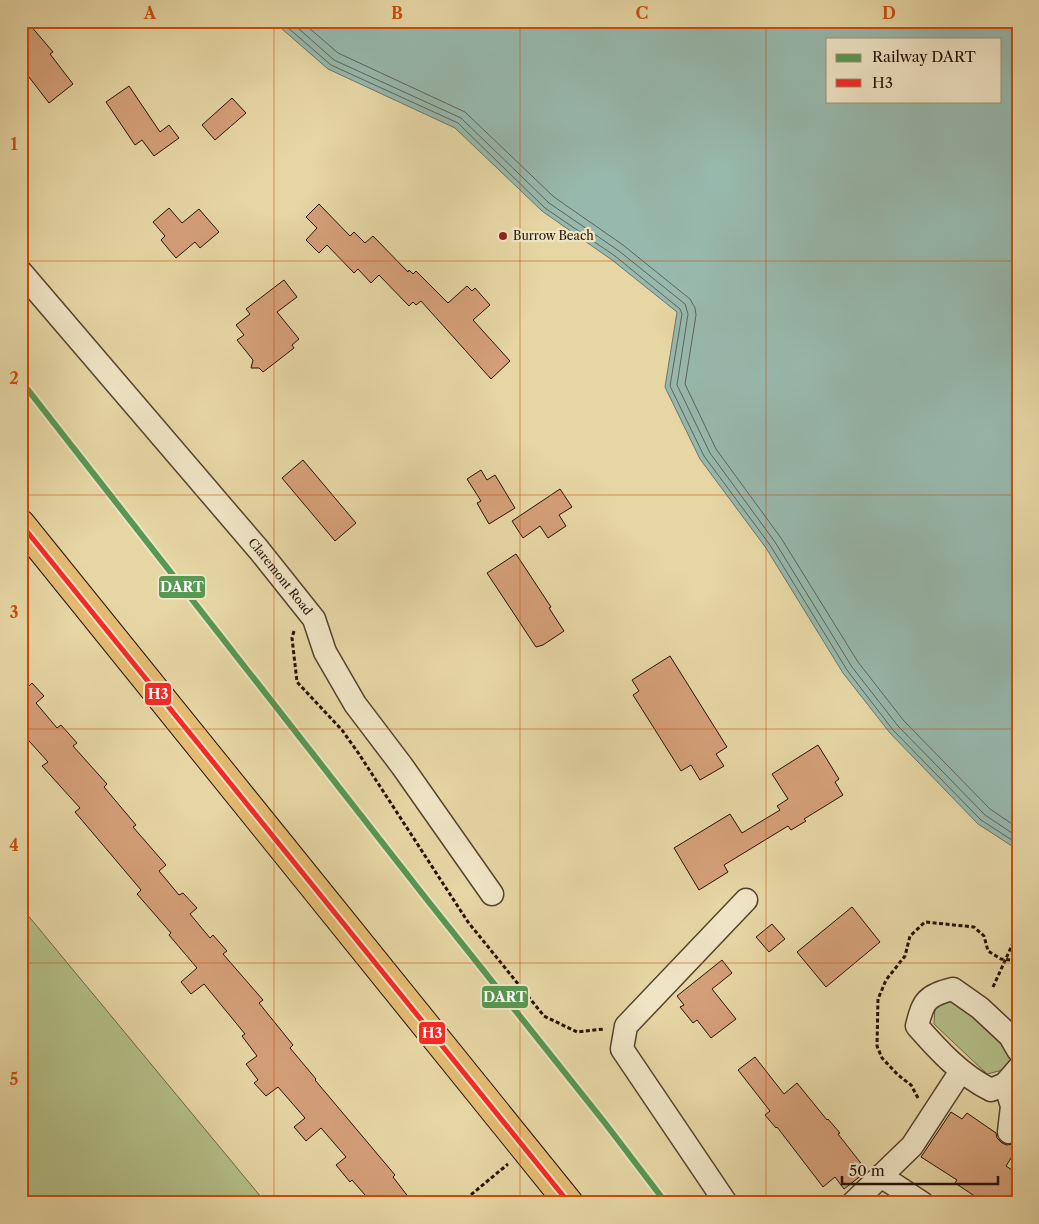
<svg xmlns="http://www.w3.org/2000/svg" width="1039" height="1224" font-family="'Libre Caslon Text',serif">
	<rect width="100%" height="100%" fill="#e6d6a4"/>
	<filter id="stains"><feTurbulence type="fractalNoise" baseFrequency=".004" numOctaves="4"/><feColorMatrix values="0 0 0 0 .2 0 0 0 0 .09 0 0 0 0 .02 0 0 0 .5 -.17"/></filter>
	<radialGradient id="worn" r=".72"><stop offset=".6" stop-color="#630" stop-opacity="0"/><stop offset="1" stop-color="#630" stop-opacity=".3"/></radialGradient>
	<g fill="#b3be87" stroke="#6c6847">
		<path d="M 21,907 L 266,1203 L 21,1203 Z"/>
		<path d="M 955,998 L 1008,1046 L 1011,1058 L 1007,1069 L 987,1074 L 934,1024 L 935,1007 Z"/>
	</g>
	<path fill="#97b8ac" stroke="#69756a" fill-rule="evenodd" d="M 276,21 L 1018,21 L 1018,850 L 978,824 L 890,733 L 843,673 L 766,548 L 700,459 L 665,387 L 677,312 L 612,260 L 542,211 L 455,128 L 328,69 L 282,29 ZM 828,39 L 1000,39 L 1000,101 L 828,101 Z"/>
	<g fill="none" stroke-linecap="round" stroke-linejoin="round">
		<g stroke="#5e645a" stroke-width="1">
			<path d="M 282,21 L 286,26 L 331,65 L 458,123 L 545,208 L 615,256 L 680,309 L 682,314 L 670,386 L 704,456 L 770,545 L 847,670 L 893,730 L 981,820 L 1018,844"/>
			<path d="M 290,21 L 334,60 L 461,118 L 549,203 L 619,251 L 685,304 L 688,314 L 677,385 L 710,453 L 775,542 L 852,667 L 898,726 L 985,815 L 1018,837"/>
			<path d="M 301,21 L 338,53 L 465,112 L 554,197 L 623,245 L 690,299 L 695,308 L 696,315 L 685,384 L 716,449 L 781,538 L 858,662 L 904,721 L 990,809 L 1018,828"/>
		</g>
	</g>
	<g fill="#d49f78" stroke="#251107">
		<path d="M 30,25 L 53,52 L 50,54 L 73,84 L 49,103 L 29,77 L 21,84 L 21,33 Z"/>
		<path d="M 129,86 L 160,132 L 169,125 L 179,138 L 154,156 L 142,140 L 135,145 L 106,102 Z"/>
		<path d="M 232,98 L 246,113 L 215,140 L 202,125 Z"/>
		<path d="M 319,204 L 350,236 L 354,232 L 365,243 L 373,236 L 408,272 L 409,270 L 413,274 L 416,271 L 448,303 L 467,286 L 472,291 L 475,288 L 490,305 L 473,320 L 510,361 L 491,379 L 421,301 L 416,305 L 413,302 L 409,306 L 379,275 L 371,283 L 358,269 L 354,273 L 327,245 L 319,253 L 306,240 L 317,228 L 306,217 Z"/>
		<path d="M 169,208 L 182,223 L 199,209 L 219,232 L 200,248 L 195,242 L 176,258 L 161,240 L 165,236 L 153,222 Z"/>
		<path d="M 284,280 L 297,297 L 277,312 L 299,339 L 292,345 L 294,348 L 263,372 L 259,368 L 251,368 L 253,360 L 237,340 L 244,335 L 236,325 L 250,314 L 246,309 Z"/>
		<path d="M 303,460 L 356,523 L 335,541 L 282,478 Z"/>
		<path d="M 481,470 L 487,480 L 495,475 L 515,508 L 489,524 L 477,503 L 481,501 L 467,479 Z"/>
		<path d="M 560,489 L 572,507 L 559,515 L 566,526 L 548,538 L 540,526 L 523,538 L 512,521 Z"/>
		<path d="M 516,554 L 551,607 L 549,608 L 564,631 L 543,645 L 536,647 L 487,573 Z"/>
		<path d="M 670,656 L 727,747 L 716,754 L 724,766 L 700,780 L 691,765 L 681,771 L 633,695 L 639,691 L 632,680 Z"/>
		<path d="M 32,683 L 44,696 L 36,703 L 57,728 L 61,725 L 77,743 L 73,746 L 107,784 L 104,787 L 136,825 L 133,827 L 166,865 L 159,871 L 179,895 L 183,893 L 197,908 L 190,914 L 210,938 L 213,935 L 227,951 L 223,954 L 263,1000 L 259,1003 L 293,1045 L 290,1048 L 316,1079 L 315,1080 L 395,1175 L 393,1177 L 413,1203 L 372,1203 L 352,1180 L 350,1182 L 336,1165 L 346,1157 L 321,1128 L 306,1141 L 294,1127 L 305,1118 L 278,1087 L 266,1096 L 254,1083 L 258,1080 L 246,1064 L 257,1056 L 242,1036 L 245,1034 L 204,984 L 191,994 L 181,982 L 197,968 L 169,935 L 171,933 L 137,894 L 141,890 L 75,812 L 80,808 L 42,766 L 48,762 L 21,732 L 21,686 L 25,690 Z"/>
		<path d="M 818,745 L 839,779 L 835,782 L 843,795 L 804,819 L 806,821 L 791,830 L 788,826 L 724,865 L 728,872 L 699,890 L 674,848 L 730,814 L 742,833 L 780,810 L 777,806 L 788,799 L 772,774 Z"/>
		<path d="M 852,907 L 880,942 L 826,987 L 797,952 Z"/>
		<path d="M 772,924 L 785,939 L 769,952 L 756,937 Z"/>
		<path d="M 722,960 L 732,973 L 712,989 L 736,1019 L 711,1038 L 697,1020 L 693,1023 L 680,1007 L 684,1005 L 677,996 Z"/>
		<path d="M 755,1057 L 784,1094 L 797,1083 L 827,1120 L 828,1119 L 840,1133 L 838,1134 L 867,1171 L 844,1189 L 835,1177 L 823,1187 L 777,1127 L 776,1128 L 765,1115 L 770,1111 L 738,1070 Z"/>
		<path d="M 951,1112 L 962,1119 L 967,1113 L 996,1133 L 997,1138 L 1002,1143 L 1007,1145 L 1013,1144 L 1018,1147 L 1006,1166 L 1018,1174 L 1018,1203 L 985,1203 L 955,1183 L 957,1180 L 921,1157 Z"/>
	</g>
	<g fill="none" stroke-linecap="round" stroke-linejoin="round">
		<defs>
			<g id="minor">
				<path id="s1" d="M 21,272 L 259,550 L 314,619 L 325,652 L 355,704 L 402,766 L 492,894"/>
				<path d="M 1018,1050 L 1010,1036 L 980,1008 L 953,989 C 927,995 923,1001 917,1026 C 939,1051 961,1075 991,1090 L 1005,1084 L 1018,1069"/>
				<path d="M 1005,1084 L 1012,1106 L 1009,1132"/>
				<path d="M 881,1176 L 922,1203"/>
				<path d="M 726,1203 L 622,1049 L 626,1026 L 746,900"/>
				<path d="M 853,1203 L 912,1146 L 961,1071"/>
			</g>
			<path id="major" d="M 21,524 L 569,1203"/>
		</defs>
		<use href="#minor" stroke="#55422e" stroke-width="25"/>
		<use href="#major" stroke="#251107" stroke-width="30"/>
		<g stroke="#251107" stroke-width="3" stroke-dasharray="4 2.5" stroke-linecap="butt">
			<path d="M 294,631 L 292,638 L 297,682 L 342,730 L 359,754 L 468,922 L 544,1016 L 577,1032 L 604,1029"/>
			<path d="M 993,987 L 1018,932"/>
			<path d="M 918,1098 L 911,1085 L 898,1075 L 882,1058 L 877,1046 L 878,999 L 886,980 L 905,956 L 910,936 L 925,922 L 974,927 L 984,936 L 988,951 L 1001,959 L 1018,961"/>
			<path d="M 461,1203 L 508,1164"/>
		</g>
		<use href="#minor" stroke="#efe4c4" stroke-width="22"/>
		<use href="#major" stroke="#e3bb72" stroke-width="28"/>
		<defs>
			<path id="bus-1" d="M 21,524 L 569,1203"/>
		</defs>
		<use href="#bus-1" stroke="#efe4c4" stroke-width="9"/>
		<use href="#bus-1" stroke="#f52a26" stroke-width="5"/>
		<defs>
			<path id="rail-1" d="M 21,381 L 428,901 L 605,1123 L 666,1203"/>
		</defs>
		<use href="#rail-1" stroke="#efe4c4" stroke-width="10"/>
		<use href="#rail-1" stroke="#579852" stroke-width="6"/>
	</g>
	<path fill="none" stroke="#cb4e0b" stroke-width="1" stroke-opacity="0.55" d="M 274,21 L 274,1203M 520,21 L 520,1203M 766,21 L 766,1203M 21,261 L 1018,261M 21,495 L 1018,495M 21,729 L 1018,729M 21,963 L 1018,963"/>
	<circle fill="#8f2418" stroke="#efe4c4" stroke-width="2" cx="503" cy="236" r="5"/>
	<g text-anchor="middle" stroke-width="4.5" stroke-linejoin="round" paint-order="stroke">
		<g font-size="12" fill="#251107" stroke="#efe4c4" text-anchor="start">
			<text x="513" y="240">Burrow Beach</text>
		</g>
		<g font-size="12" fill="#251107" stroke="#efe4c4">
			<text dy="4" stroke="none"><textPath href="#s1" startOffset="400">Claremont Road</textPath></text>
		</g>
	</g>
	<g stroke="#efe4c4" stroke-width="2">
		<rect x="158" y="575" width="48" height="24" rx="5" fill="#579852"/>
		<rect x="144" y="682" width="28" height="24" rx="5" fill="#f52a26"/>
		<rect x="481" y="985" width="48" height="24" rx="5" fill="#579852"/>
		<rect x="418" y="1021" width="28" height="24" rx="5" fill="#f52a26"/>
	</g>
	<g font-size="14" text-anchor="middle" font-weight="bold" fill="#fff">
		<text x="182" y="592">DART</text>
		<text x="158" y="699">H3</text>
		<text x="505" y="1002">DART</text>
		<text x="432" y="1038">H3</text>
	</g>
	<rect width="1039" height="1224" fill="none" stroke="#e6d6a4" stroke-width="55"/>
	<rect x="826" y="38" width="175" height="65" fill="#efe4c4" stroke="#9e9078"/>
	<rect x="836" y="54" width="25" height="8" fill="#579852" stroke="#9e9078"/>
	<text x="872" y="62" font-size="15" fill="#251107">Railway DART</text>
	<rect x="836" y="79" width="25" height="8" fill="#f52a26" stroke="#9e9078"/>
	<text x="872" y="88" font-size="15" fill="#251107">H3</text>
	<path d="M842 1176v8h156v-8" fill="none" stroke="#251107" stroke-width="2.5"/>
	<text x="849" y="1176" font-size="15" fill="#251107" stroke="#efe4c4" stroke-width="4" paint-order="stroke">50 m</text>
	<rect x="28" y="28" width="984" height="1168" fill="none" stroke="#cb4e0b" stroke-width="2"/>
	<g font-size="16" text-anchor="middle" font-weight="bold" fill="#cb4e0b">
		<text x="150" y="19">A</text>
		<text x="397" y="19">B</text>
		<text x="642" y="19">C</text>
		<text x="889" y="19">D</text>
		<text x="14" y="150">1</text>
		<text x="14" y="384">2</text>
		<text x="14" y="618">3</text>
		<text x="14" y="851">4</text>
		<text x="14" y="1085">5</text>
	</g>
	<rect width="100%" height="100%" filter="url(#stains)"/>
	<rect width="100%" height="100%" fill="url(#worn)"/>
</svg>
